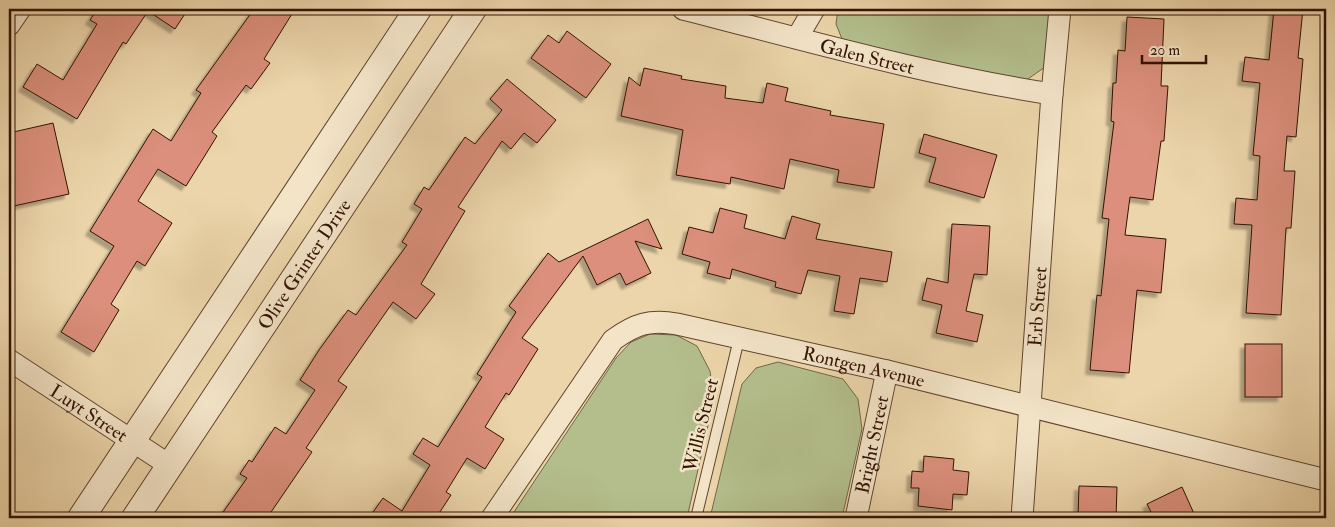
<svg xmlns="http://www.w3.org/2000/svg" width="1335" height="527" font-family="'IM FELL Double Pica',serif">
	<defs>
		<filter id="shadow"><feDropShadow dx="-4.5" dy="4.5" stdDeviation="1" flood-color="#0004"/></filter>
	</defs>
	<rect width="100%" height="100%" fill="#ecd5aa"/>
	<filter id="stains"><feTurbulence type="fractalNoise" baseFrequency=".004" numOctaves="4"/><feColorMatrix values="0 0 0 0 .2 0 0 0 0 .09 0 0 0 0 .02 0 0 0 .5 -.17"/></filter>
	<radialGradient id="worn" r=".72"><stop offset=".6" stop-color="#630" stop-opacity="0"/><stop offset="1" stop-color="#630" stop-opacity=".3"/></radialGradient>
	<g fill="#b3be8c" stroke="#726847">
		<path d="M 838,9 L 1057,9 L 1045,67 L 1025,81 L 999,82 L 842,39 L 836,24 Z"/>
		<path d="M 650,334 L 676,335 L 697,346 L 710,371 L 714,399 L 687,518 L 510,518 L 616,358 L 631,342 Z"/>
		<path d="M 778,362 L 843,379 L 858,399 L 862,429 L 842,518 L 710,518 L 742,384 L 756,368 Z"/>
	</g>
	<g fill="#db8f7c" stroke="#321302" filter="url(#shadow)">
		<path d="M 97,9 L 188,9 L 175,29 L 148,11 L 126,44 L 123,42 L 77,119 L 23,87 L 37,64 L 63,80 L 97,24 L 90,20 Z"/>
		<path d="M 254,9 L 295,9 L 264,59 L 270,63 L 251,89 L 246,85 L 212,132 L 217,136 L 186,186 L 158,169 L 138,201 L 172,223 L 145,266 L 137,261 L 111,304 L 119,310 L 94,352 L 61,332 L 114,246 L 90,231 L 153,129 L 171,141 L 201,93 L 196,90 Z"/>
		<path d="M 1274,9 L 1303,9 L 1298,58 L 1303,59 L 1296,137 L 1287,136 L 1284,171 L 1295,171 L 1291,228 L 1286,228 L 1281,315 L 1246,313 L 1252,225 L 1234,224 L 1236,198 L 1257,200 L 1260,156 L 1253,155 L 1260,83 L 1242,81 L 1245,57 L 1269,60 Z"/>
		<path d="M 1127,17 L 1164,19 L 1161,86 L 1168,86 L 1164,141 L 1161,141 L 1153,200 L 1130,197 L 1125,235 L 1166,239 L 1161,293 L 1137,290 L 1129,373 L 1090,370 L 1097,295 L 1101,296 L 1109,219 L 1102,218 L 1114,122 L 1111,121 L 1113,83 L 1116,83 L 1118,50 L 1125,51 Z"/>
		<path d="M 567,31 L 611,64 L 586,98 L 531,58 L 548,35 L 559,43 Z"/>
		<path d="M 644,68 L 682,76 L 681,79 L 726,86 L 725,98 L 763,103 L 767,83 L 788,88 L 785,101 L 831,111 L 830,115 L 884,124 L 874,188 L 837,182 L 839,170 L 790,159 L 784,189 L 731,177 L 730,184 L 676,175 L 683,130 L 621,116 L 629,77 L 640,86 Z"/>
		<path d="M 507,79 L 556,120 L 537,143 L 524,133 L 511,149 L 502,141 L 458,207 L 465,211 L 421,284 L 435,294 L 416,319 L 393,302 L 338,381 L 347,387 L 306,448 L 312,452 L 267,518 L 219,518 L 247,478 L 240,474 L 249,460 L 252,462 L 275,427 L 286,434 L 315,390 L 300,380 L 319,350 L 348,310 L 356,315 L 407,245 L 402,242 L 422,209 L 414,204 L 424,187 L 429,190 L 465,137 L 475,144 L 502,110 L 490,99 Z"/>
		<path d="M 53,123 L 69,194 L 9,207 L 9,133 Z"/>
		<path d="M 924,134 L 997,155 L 984,198 L 929,182 L 936,158 L 919,153 Z"/>
		<path d="M 720,208 L 747,215 L 744,228 L 785,239 L 792,216 L 820,224 L 816,239 L 892,252 L 887,282 L 860,278 L 854,314 L 834,311 L 840,276 L 808,270 L 801,294 L 775,287 L 776,282 L 732,269 L 730,279 L 707,273 L 710,262 L 682,254 L 689,227 L 713,233 Z"/>
		<path d="M 648,219 L 662,249 L 635,241 L 651,273 L 626,285 L 620,273 L 597,285 L 583,256 L 522,338 L 538,349 L 509,395 L 506,393 L 485,427 L 504,439 L 485,469 L 467,458 L 446,492 L 451,495 L 436,518 L 369,518 L 383,498 L 402,511 L 430,465 L 413,454 L 423,438 L 438,447 L 482,377 L 477,374 L 516,312 L 509,306 L 548,253 L 559,262 Z"/>
		<path d="M 952,224 L 990,226 L 987,275 L 974,274 L 966,311 L 983,315 L 977,342 L 936,333 L 942,305 L 922,300 L 927,278 L 948,283 Z"/>
		<rect x="1245" y="344" width="37" height="53"/>
		<path d="M 924,456 L 954,459 L 953,470 L 969,472 L 967,495 L 953,494 L 952,510 L 918,506 L 919,488 L 911,488 L 912,471 L 923,472 Z"/>
		<path d="M 1079,486 L 1117,487 L 1116,518 L 1078,518 Z"/>
		<path d="M 1182,487 L 1196,518 L 1154,518 L 1147,504 Z"/>
	</g>
	<g fill="none" stroke-linecap="round" stroke-linejoin="round">
		<defs>
			<path id="service" d="M 696,518 L 739,339"/>
			<g id="minor">
				<path id="s1" d="M 683,9 C 805,40 927,75 1052,94"/>
				<path d="M 9,25 L 20,9"/>
				<path d="M 797,38 L 814,9"/>
				<path id="s2" d="M 9,360 L 169,465"/>
				<path id="s3" d="M 492,518 L 613,340 C 635,324 650,319 677,324 L 887,371 L 1326,480"/>
				<path id="s4" d="M 856,518 L 887,371"/>
				<path id="s5" d="M 1022,518 L 1052,94 L 1060,9"/>
			</g>
			<g id="tertiary">
				<path d="M 81,518 L 418,9"/>
				<path id="s6" d="M 135,518 L 473,9"/>
			</g>
		</defs>
		<use href="#service" stroke="#60442c" stroke-width="12"/>
		<use href="#minor" stroke="#60442c" stroke-width="23"/>
		<use href="#tertiary" stroke="#60442c" stroke-width="28"/>
		<use href="#service" stroke="#f3e4c8" stroke-width="10"/>
		<use href="#minor" stroke="#f3e4c8" stroke-width="21"/>
		<use href="#tertiary" stroke="#f3e4c8" stroke-width="26"/>
	</g>
	<g text-anchor="middle" stroke-width="5" stroke-linejoin="round" paint-order="stroke">
		<g font-size="19" fill="#321302" stroke="#f3e4c8">
			<text dy="7" stroke="none"><textPath href="#s1" startOffset="190">Galen Street</textPath></text>
			<text dy="7" stroke="none"><textPath href="#s6" startOffset="305">Olive Grinter Drive</textPath></text>
			<text dy="7" stroke="none"><textPath href="#s5" startOffset="212">Erb Street</textPath></text>
			<text dy="7" stroke="none"><textPath href="#s3" startOffset="475">Rontgen Avenue</textPath></text>
			<text dy="7" stroke="none"><textPath href="#s2" startOffset="96">Luyt Street</textPath></text>
			<text transform="translate(700 425) rotate(-76)" y="7">Willis Street</text>
			<text dy="7" stroke="none"><textPath href="#s4" startOffset="75">Bright Street</textPath></text>
		</g>
	</g>
	<rect width="1335" height="527" fill="none" stroke="#ecd5aa" stroke-width="30"/>
	<rect x="10" y="10" width="1315" height="507" fill="none" stroke="#321302" stroke-width="2.5"/>
	<rect x="15" y="15" width="1305" height="497" fill="none" stroke="#321302"/>
	<path d="M1142 55v8h64v-8" fill="none" stroke="#321302" stroke-width="2.5"/>
	<text x="1150" y="55" font-size="15" fill="#321302" stroke="#f3e4c8" stroke-width="4" paint-order="stroke">20 m</text>
	<rect width="100%" height="100%" filter="url(#stains)"/>
	<rect width="100%" height="100%" fill="url(#worn)"/>
</svg>
